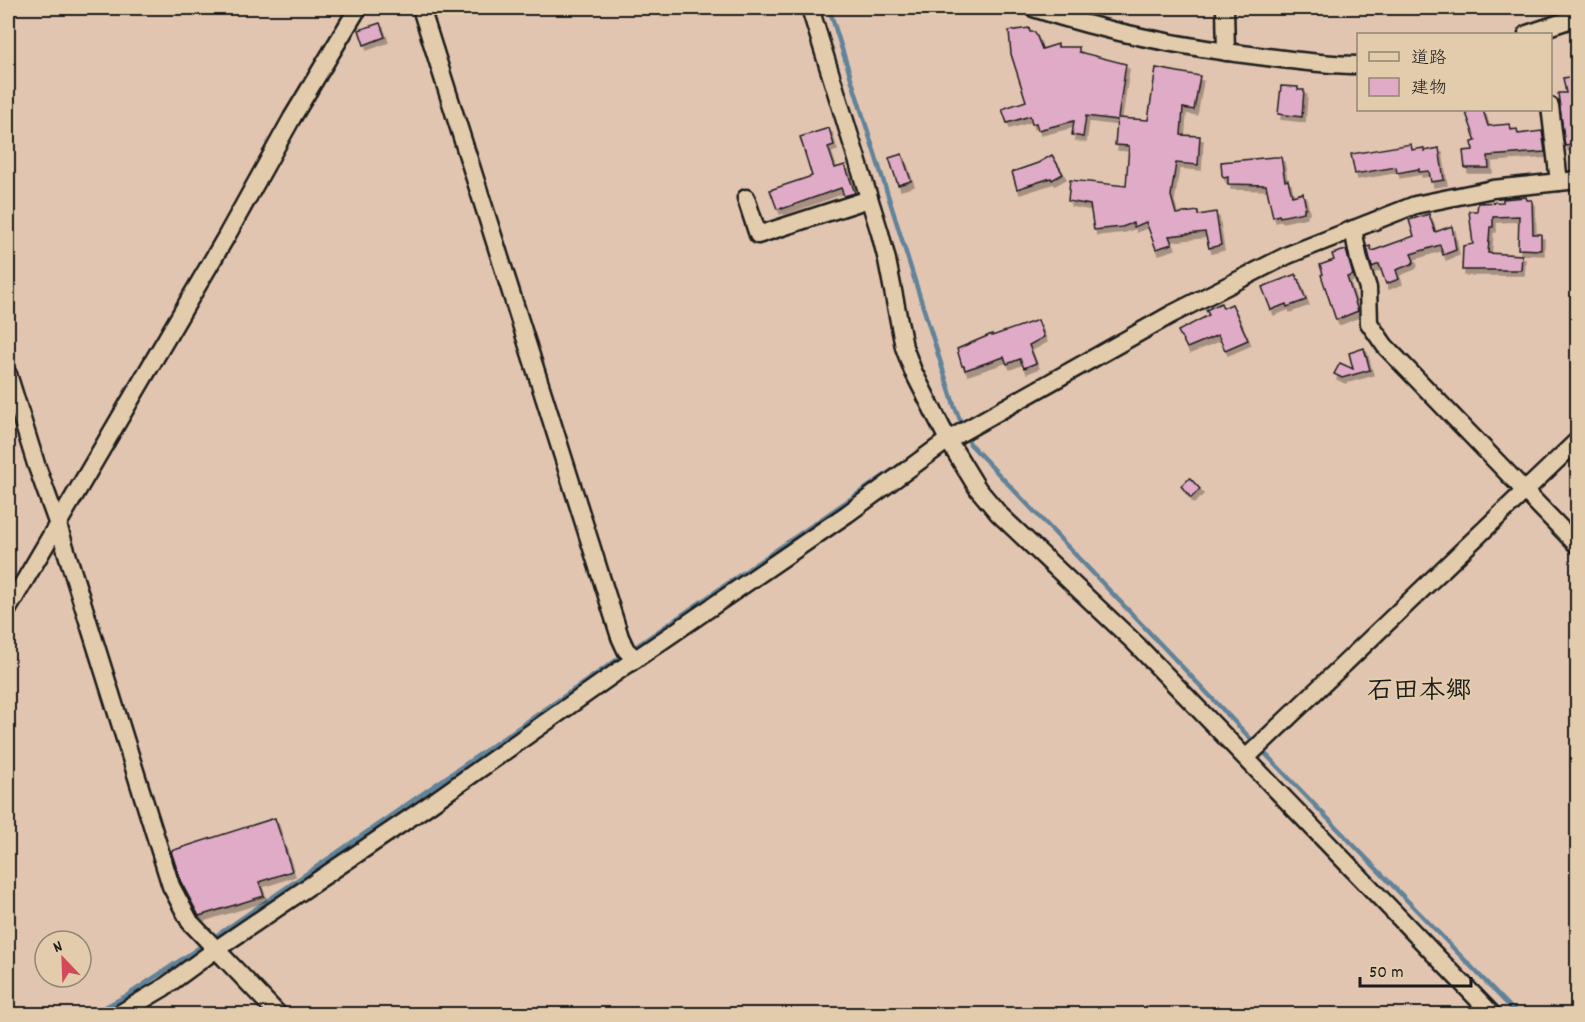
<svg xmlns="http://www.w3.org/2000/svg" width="1585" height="1022" font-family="Dekko,'Klee One',sans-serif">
	<defs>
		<filter id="shadow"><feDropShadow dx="3" dy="5" stdDeviation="0" flood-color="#0004"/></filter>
	</defs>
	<rect width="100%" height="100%" fill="#e2c5b1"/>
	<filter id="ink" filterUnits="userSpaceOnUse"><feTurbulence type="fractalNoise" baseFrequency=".0167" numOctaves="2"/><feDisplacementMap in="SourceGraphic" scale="12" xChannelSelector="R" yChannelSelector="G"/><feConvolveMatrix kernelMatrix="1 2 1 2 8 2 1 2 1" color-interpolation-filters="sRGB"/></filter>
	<g filter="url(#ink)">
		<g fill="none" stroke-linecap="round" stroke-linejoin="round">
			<g stroke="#61839a" stroke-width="4.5">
				<path d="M 829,8 L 954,405 L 970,444 L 1249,737 L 1517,1014"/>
				<path d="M 92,1014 L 128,995 L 187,956 L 917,453"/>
			</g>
		</g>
		<g fill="#e0abc6" stroke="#1c1c1c" stroke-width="1.5" filter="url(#shadow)">
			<path d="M 380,23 L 385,37 L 364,45 L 359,30 Z"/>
			<path d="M 1029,28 L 1030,32 L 1035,32 L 1042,49 L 1058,44 L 1058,47 L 1079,47 L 1079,52 L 1126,64 L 1118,118 L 1148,120 L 1156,68 L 1200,76 L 1194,110 L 1183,108 L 1181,135 L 1200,136 L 1198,165 L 1176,163 L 1171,196 L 1176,214 L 1198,211 L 1198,215 L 1216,212 L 1221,245 L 1209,248 L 1205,232 L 1169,236 L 1172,244 L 1156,249 L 1146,222 L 1134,227 L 1133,223 L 1122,227 L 1094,230 L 1090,205 L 1068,201 L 1070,180 L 1126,186 L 1129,146 L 1115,145 L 1117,120 L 1086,116 L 1083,137 L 1072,135 L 1074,121 L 1038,130 L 1036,123 L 1032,124 L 1030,116 L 1007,123 L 1002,109 L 1026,101 L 1011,54 L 1009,31 Z"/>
			<path d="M 1578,76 L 1578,144 L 1565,146 L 1558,93 L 1566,93 L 1563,78 Z"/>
			<path d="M 1281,86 L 1298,87 L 1298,90 L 1304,90 L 1302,117 L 1278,114 Z"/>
			<path d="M 1465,110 L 1483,110 L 1488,126 L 1510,124 L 1511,130 L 1517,129 L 1518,134 L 1542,131 L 1545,152 L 1488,156 L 1489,168 L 1465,168 L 1463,151 L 1473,150 L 1472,142 L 1476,141 Z"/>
			<path d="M 829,128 L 834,145 L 828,147 L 835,168 L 845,165 L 855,193 L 844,196 L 841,188 L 782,209 L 782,208 L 777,209 L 770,190 L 812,176 L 800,137 Z"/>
			<path d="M 1411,144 L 1412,150 L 1424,148 L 1424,151 L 1439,148 L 1444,180 L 1431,182 L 1429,171 L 1419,172 L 1419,169 L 1397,173 L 1396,167 L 1355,174 L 1351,154 Z"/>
			<path d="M 902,154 L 911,181 L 898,185 L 889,158 Z"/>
			<path d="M 1052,155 L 1063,174 L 1052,180 L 1051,178 L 1017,189 L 1012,172 L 1038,163 Z"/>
			<path d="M 1274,157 L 1281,157 L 1285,181 L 1288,180 L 1292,196 L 1303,193 L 1306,208 L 1304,208 L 1304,212 L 1280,217 L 1279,215 L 1273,217 L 1266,185 L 1228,184 L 1228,177 L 1224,178 L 1222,175 L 1221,162 Z"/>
			<path d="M 1526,197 L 1527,200 L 1532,200 L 1533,234 L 1541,234 L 1541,250 L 1518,249 L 1519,216 L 1493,217 L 1493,227 L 1490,227 L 1488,253 L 1522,255 L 1521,270 L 1462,270 L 1463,246 L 1473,244 L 1469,211 L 1477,211 L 1478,203 L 1503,202 L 1503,199 Z"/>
			<path d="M 1429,214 L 1435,232 L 1452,226 L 1456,250 L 1443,255 L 1440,245 L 1411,254 L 1414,261 L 1412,264 L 1396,270 L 1399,279 L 1386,284 L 1379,264 L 1372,267 L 1367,247 L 1370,246 L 1372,251 L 1414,236 L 1409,220 Z"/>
			<path d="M 1346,250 L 1353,275 L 1347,277 L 1358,311 L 1336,320 L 1321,275 L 1323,274 L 1320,265 L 1334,260 L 1332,254 Z"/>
			<path d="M 1296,274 L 1306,300 L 1287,307 L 1286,304 L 1271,310 L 1262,287 Z"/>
			<path d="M 1221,303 L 1223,308 L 1232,304 L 1248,340 L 1225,350 L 1218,335 L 1187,348 L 1178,331 L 1209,315 L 1206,310 Z"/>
			<path d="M 1038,320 L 1044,337 L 1029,345 L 1036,363 L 1024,368 L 1020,359 L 1007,364 L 1004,357 L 965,370 L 964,366 L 962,366 L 957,349 L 992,334 L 992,336 Z"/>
			<path d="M 1364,348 L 1370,370 L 1342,378 L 1334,374 L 1340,363 L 1353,369 L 1349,353 Z"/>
			<path d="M 1190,478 L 1200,489 L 1191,498 L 1181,486 Z"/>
			<path d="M 275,818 L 292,871 L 259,882 L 264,896 L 199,916 L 181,882 L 171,851 Z"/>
		</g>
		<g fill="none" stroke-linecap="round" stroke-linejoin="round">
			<defs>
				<g id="minor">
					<path d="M 421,8 L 620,637 L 626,650 L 636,659"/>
					<path d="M 810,8 L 880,233 L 887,260 L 904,347 L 913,371 L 948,440 L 978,489 L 999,514 L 1135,643 L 1492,1014"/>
					<path d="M 1033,8 C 1109,33 1187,48 1267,57 C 1297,61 1328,65 1358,65"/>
					<path d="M 1225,8 L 1226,52"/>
					<path d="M 1527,34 L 1578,17"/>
					<path d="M 1550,106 L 1559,182"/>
					<path d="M 746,198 L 758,235 L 869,199"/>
					<path d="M 1353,229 L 1359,260 L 1368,288 L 1369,323 L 1385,346 L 1578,546"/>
					<path d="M 8,374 L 36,464 L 58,525 L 171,886 L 190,922 L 278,1014"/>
					<path d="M 8,609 L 226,237 L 292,118 L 358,8"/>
					<path d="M 1247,757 L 1578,440"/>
					<path d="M 119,1014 L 163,988 L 215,950 L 426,807 L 621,669 L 847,514 L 948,440 L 1172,314 L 1288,255 L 1415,205 L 1493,189 L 1578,180"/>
				</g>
			</defs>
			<use href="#minor" stroke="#1c1c1c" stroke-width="21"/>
			<use href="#minor" stroke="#e2ccac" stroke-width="16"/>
		</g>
	</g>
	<g text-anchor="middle" stroke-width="4.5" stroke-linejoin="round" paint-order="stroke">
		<g font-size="26" font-weight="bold" fill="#1c1c1c" stroke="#e2ccac">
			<text x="1419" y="698">石田本郷</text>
		</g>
	</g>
	<rect width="1585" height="1022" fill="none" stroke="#e2ccac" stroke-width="30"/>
	<rect x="15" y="15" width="1555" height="992" fill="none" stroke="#1c1c1c" stroke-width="2" filter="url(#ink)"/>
	<rect x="1357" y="33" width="195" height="78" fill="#e2ccac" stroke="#938672" stroke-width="1.5"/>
	<rect x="1369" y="52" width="30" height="9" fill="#e2ccac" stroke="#938672" stroke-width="1.5"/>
	<text x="1411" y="63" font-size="18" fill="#1c1c1c">道路</text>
	<rect x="1369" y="78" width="30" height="18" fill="#e0abc6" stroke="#938672" stroke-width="1.5"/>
	<text x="1411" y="93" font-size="18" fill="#1c1c1c">建物</text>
	<g transform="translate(63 959) rotate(337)"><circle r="28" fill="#e2ccac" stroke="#938672" stroke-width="1.5"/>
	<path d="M0-4.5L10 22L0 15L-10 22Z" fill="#d1495b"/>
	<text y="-9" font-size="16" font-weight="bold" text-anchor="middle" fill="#1c1c1c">N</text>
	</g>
	<path d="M1360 977v9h111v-9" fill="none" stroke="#1c1c1c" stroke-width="3"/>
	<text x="1369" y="977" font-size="18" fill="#1c1c1c" stroke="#e2ccac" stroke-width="4.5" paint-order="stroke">50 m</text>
</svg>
